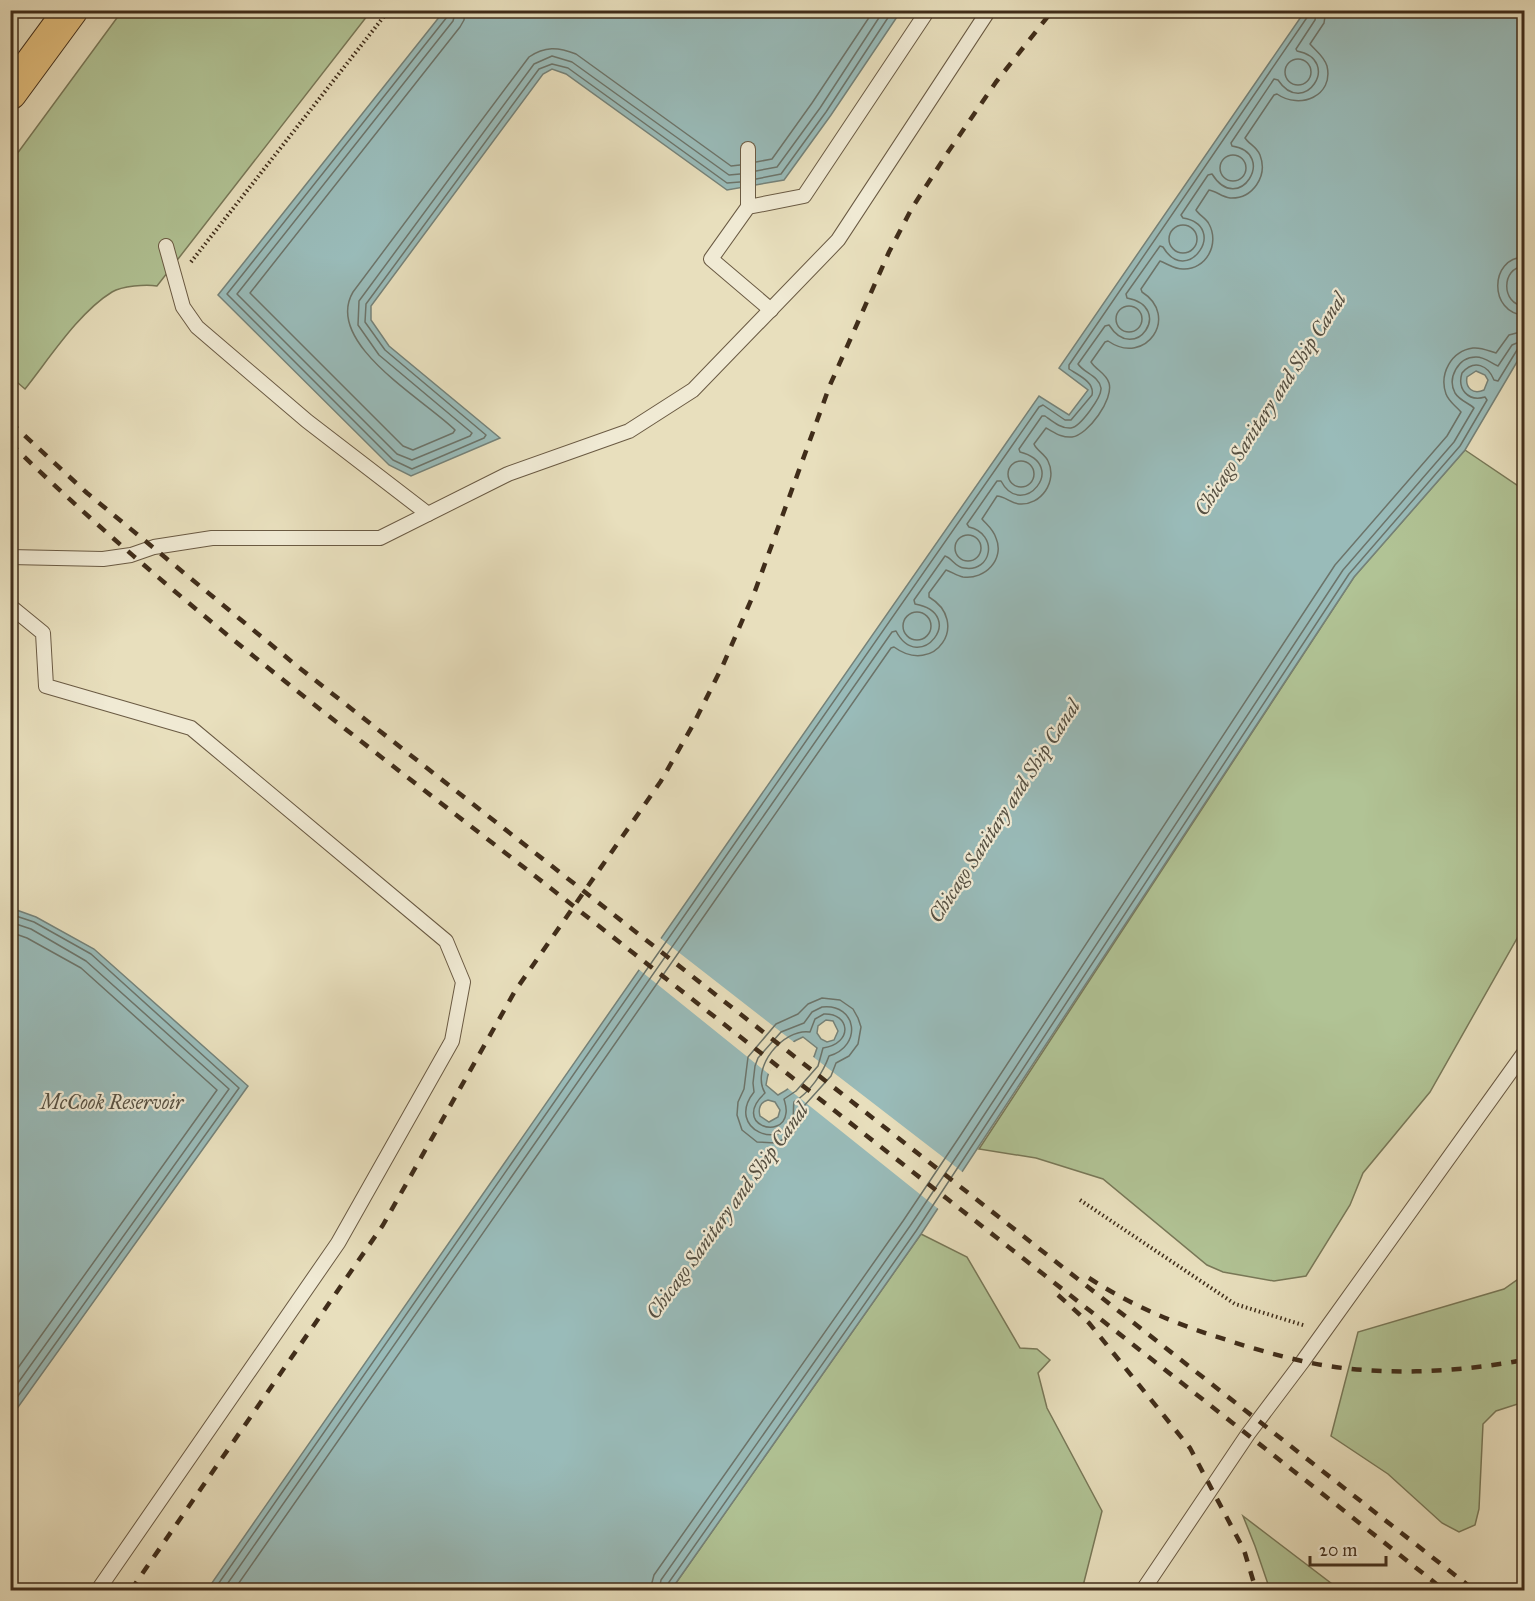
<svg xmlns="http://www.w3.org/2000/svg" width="1535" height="1601" font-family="'IM FELL Great Primer',serif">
	<rect width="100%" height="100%" fill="#e8dfbd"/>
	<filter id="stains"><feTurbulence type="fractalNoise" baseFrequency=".00333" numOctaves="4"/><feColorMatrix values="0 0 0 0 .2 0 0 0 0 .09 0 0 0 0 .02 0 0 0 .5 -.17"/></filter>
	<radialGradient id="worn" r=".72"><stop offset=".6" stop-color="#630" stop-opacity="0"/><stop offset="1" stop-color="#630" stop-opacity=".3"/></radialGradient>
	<g fill="#b1c395" stroke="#787858" stroke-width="1.5">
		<path d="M 122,11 L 371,11 L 157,286 C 146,284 122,286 112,292 C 79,312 49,359 25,389 L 11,377 L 11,162 Z"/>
		<path d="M 1465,450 L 1524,490 L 1524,926 L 1430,1092 L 1363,1173 L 1350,1205 L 1306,1276 L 1274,1281 L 1223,1272 L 1207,1265 L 1103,1179 L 1036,1158 L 979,1149 L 1354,577 Z"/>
		<path d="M 921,1234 L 967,1257 L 1020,1348 L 1037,1349 L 1050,1360 L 1038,1373 L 1047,1408 L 1102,1511 L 1082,1590 L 671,1590 Z"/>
		<path d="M 1524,1275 L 1524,1402 L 1496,1411 L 1483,1424 L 1479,1509 L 1475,1525 L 1459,1532 L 1442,1523 L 1388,1474 L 1331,1436 L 1358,1332 L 1504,1289 Z"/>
		<path d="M 1243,1516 L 1340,1590 L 1270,1590 L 1255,1546 Z"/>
	</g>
	<g fill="#99bbb9" stroke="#758279" stroke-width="1.5" fill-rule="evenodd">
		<path d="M 444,11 L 901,11 L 831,115 L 784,180 L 727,190 L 566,74 L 552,69 L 543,74 L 371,306 L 371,320 L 389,346 L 500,438 L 411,476 L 389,465 L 218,295 Z"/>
		<path d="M 1305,11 L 1524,11 L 1524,278 L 1520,286 L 1524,294 L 1524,350 L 1465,450 L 1354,577 L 921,1234 L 671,1590 L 207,1590 L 1039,396 L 1069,415 L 1088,390 L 1059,368 ZM 1476,371 L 1485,375 L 1488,380 L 1484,390 C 1473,395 1465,388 1467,377 ZM 826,1020 L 833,1021 L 838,1031 L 834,1040 L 827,1042 L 821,1039 L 817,1033 L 818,1026 ZM 803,1037 L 817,1048 C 811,1069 797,1085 778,1095 L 766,1085 C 769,1061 781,1046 803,1037 ZM 768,1100 L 775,1102 L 780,1110 L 778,1117 L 769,1122 L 760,1116 C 758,1109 760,1102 768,1100 Z"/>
		<path d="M 11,908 L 36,917 L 94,949 L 248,1086 L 11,1417 Z"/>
	</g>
	<g fill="#e8dfbd">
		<path d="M 659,937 L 795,1043 L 791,1045 L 771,1069 L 770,1075 L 637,968 Z"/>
		<path d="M 812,1056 L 965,1174 L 941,1211 L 786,1087 L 790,1085 L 810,1060 Z"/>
	</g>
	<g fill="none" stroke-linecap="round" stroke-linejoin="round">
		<g stroke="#6c746a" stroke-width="1.5">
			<path d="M 449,10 L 447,17 L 227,294 L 393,460 L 412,469 L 484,438 L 486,435 L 385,350 L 365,322 L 366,304 L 539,69 L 552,64 L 568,68 L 727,183 L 740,182"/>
			<path d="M 456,10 L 453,21 L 237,294 L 397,454 L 412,460 L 470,436 L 472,433 L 379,355 L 358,325 L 359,301 L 534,64 L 552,56 L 572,62 L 729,175 L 740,174"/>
			<path d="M 465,10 L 464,20 L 460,27 L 250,293 L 403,446 L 413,450 L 453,433 L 455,430 C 425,400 323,343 353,292 L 529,57 C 545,46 558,47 576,54 L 731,166 L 740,165"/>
			<circle cx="1298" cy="72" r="13"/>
			<circle cx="1233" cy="168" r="13"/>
			<path d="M 756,162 L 772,159 L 812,103 L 874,10"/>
			<path d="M 756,171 L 777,167 L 820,108 L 884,10"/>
			<path d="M 756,179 L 781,174 L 826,112 L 893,10"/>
			<circle cx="1183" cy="239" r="14"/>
			<path d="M 1524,257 C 1489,258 1489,313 1524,315"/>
			<path d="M 1524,266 C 1501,268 1501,304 1524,306"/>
			<circle cx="1129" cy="319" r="13"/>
			<circle cx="1021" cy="474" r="13"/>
			<circle cx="968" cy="548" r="13"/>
			<circle cx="917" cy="626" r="14"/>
			<path d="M 10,914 L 34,922 L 91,954 L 239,1088 L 10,1407"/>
			<path d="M 10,922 L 31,929 L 86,961 L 229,1089 L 10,1394"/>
			<path d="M 10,932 L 27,938 L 81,968 L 217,1090 L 10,1379"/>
			<path d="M 822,998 L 840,1000 L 853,1009 L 858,1018 L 861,1027 L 858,1044 L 849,1056 L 836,1063 L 831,1076 L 803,1107 L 801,1122 L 792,1135 L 776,1143 L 757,1142 L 742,1130 L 737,1115 L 738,1102 L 744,1089 L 748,1057 L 776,1024 L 798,1014 L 808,1004 Z"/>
			<path d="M 822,1007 C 857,1003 863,1046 829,1056 C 823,1073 810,1092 794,1102 C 793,1107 794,1112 793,1116 C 785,1153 724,1130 754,1092 L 753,1083 L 755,1066 L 758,1058 L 781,1032 L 804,1023 L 812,1012 Z"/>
			<path d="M 824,1014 C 850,1013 854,1043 823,1048 L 818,1066 L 796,1091 L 784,1099 C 785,1103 787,1108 786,1113 C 783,1141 731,1124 765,1093 C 750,1068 783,1028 810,1032 L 815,1019 Z"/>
			<path d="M 214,1590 L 1039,407 L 1043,405 L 1065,420 L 1071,420 L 1092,395 C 1095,382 1078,375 1069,369 L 1069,365 L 1308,16 L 1310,10"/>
			<path d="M 223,1590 L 892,632 L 896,631 C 919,676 969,614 915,604 L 914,600 L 945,556 C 952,558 955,567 964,568 C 992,573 999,534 969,527 L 967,524 L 997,481 L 1001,481 C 1022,521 1070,465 1020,452 L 1019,449 L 1042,416 L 1045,416 C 1052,421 1061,429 1071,428 C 1080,427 1102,397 1101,388 C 1099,376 1084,373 1078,364 L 1105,326 L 1109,325 C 1135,366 1175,307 1127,298 L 1126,294 L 1160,246 L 1163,247 C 1187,288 1230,226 1183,218 L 1181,215 L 1208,175 L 1212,174 C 1239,217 1278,153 1232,146 L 1231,143 L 1274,79 L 1278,80 C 1304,119 1343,60 1297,51 L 1296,49 L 1315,20 L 1317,10"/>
			<path d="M 234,1590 L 891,648 L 894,647 C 935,677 971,622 929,597 L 929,593 L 946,570 C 952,572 957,576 963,577 C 985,580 1005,559 996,538 C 993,529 987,525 982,519 L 997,496 C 1004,496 1011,503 1019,504 C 1041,506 1058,481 1048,461 C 1045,454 1036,450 1034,444 L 1046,428 C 1054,432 1061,438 1072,437 C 1088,435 1114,399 1109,383 C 1106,373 1096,370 1091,362 L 1105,342 L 1108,341 C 1146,367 1180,316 1142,292 L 1141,289 L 1160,261 C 1168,264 1174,269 1183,269 C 1206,270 1220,244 1209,224 C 1206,218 1199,215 1196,210 L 1209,190 C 1216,191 1222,197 1230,198 C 1253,199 1268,176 1260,155 C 1257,147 1249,144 1245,138 L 1274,95 L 1277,94 C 1300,110 1334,96 1327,66 C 1324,56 1316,51 1310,44 L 1324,23 L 1326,10"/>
			<path d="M 650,1590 L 654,1575 L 903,1221 L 960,1136 L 1335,565 L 1447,436 L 1461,412 C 1456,406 1449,402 1446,394 C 1439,374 1451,351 1473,348 C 1481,347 1489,351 1496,353 L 1509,335 L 1524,331"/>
			<path d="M 659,1590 L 661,1580 L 910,1226 L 967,1141 L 1343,570 L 1454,442 L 1474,408 C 1469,403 1460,401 1455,393 C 1447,378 1458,357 1476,357 C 1485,357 1491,363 1498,366 L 1512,345 L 1524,340"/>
			<path d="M 666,1590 L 667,1585 L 916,1231 L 1349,574 L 1460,446 L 1487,400 L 1485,397 C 1468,402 1457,389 1462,373 C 1474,359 1488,365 1494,380 L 1498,381 L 1517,350 L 1524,348"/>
		</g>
		<defs>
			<g id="lane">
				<path d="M 748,149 L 748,207"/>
				<path d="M 166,246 L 183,307 L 197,327 L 307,421 L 428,514"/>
				<path d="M 771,310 L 711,259 L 748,207 L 804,196 L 928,10"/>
				<path d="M 10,557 L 103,559 L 131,555 L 154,547 L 212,538 L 380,538 L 508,474 L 629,431 L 693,390 L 838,240 L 989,10"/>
				<path d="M 10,606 L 43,633 L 46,686 L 191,728 L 446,941 L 463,982 L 452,1041 L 338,1243 L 98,1590"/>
				<path d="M 1143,1590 L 1248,1434 L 1303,1361 L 1524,1053"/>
			</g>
			<path id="highway" d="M 10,93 L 71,10"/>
		</defs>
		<use href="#lane" stroke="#6a5a43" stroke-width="16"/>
		<use href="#highway" stroke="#402d1a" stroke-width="35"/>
		<g stroke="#402d1a" stroke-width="4" stroke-dasharray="1.5 3" stroke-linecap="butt">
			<path d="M 191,262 L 389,10"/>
			<path d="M 1080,1200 L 1235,1304 L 1306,1326"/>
		</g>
		<use href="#lane" stroke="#f0ead4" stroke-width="14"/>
		<use href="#highway" stroke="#e4c07e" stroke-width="33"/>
		<g stroke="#402d1a" stroke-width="4.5" stroke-dasharray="10 10" stroke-linecap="butt">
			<path d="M 10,422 L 87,493 L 297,666 L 1474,1590"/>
			<path d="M 10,443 C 187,615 388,760 581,912 C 869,1138 1158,1363 1444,1590"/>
			<path d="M 1089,1278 C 1132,1306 1178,1325 1227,1340 C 1251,1348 1276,1355 1302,1361 C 1372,1377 1454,1373 1524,1360"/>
			<path d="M 1058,1295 L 1089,1323 L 1190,1448 L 1244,1550 L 1256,1590"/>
			<path d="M 131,1590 L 383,1225 L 515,991 L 661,781 L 694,723 L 723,665 L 755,591 L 830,385 L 889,252 L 912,208 L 948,152 L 996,82 L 1053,10"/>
		</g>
	</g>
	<g text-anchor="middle" stroke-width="4.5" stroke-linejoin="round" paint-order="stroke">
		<g font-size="20" font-style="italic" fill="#565042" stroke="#f0ead4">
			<text transform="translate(1270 404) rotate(-57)" y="7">Chicago Sanitary and Ship Canal</text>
			<text transform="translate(1004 811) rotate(-57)" y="7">Chicago Sanitary and Ship Canal</text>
			<text x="112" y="1109">McCook Reservoir</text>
			<text transform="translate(727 1211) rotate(-54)" y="7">Chicago Sanitary and Ship Canal</text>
		</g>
	</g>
	<rect width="1535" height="1601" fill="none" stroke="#e8dfbd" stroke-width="36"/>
	<rect x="12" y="12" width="1511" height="1577" fill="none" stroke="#402d1a" stroke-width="3"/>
	<rect x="18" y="18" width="1499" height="1565" fill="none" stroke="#402d1a" stroke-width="1.5"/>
	<path d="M1310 1556v9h76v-9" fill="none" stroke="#402d1a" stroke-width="3"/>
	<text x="1319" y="1556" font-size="18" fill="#402d1a" stroke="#f0ead4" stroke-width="4.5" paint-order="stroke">20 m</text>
	<rect width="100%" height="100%" filter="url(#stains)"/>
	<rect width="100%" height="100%" fill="url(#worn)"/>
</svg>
